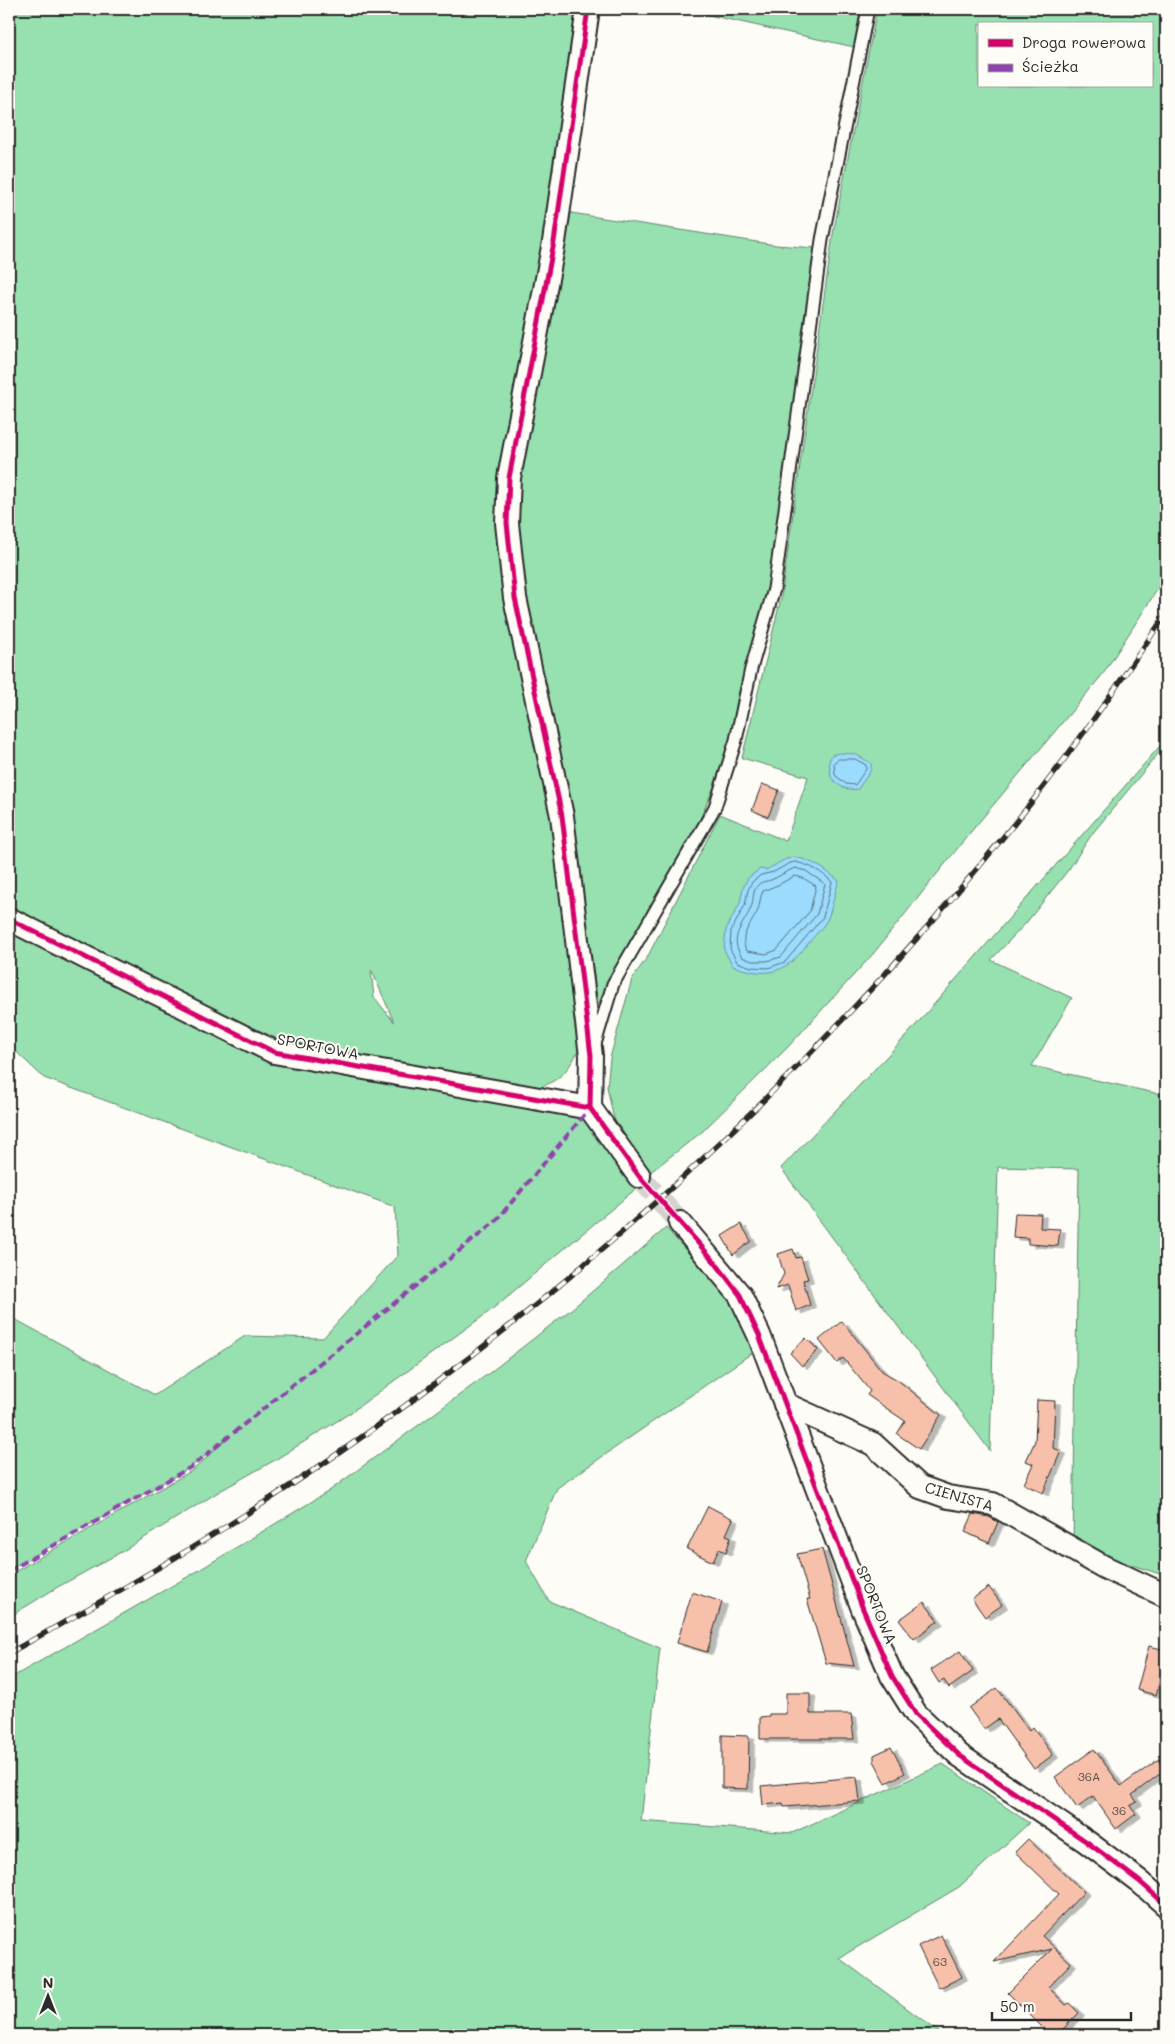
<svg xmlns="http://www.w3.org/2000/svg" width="1175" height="2044" font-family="Mali,sans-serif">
	<defs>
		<filter id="shadow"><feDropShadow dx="5.5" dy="3" stdDeviation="0" flood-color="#0004"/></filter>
	</defs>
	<rect width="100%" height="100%" fill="#fdfcf7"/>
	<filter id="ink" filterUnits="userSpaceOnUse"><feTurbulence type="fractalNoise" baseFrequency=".02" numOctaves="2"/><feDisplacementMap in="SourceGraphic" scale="10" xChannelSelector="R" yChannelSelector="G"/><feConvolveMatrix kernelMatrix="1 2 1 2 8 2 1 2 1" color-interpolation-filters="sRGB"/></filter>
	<g filter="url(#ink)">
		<g fill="#97e0af" stroke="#61866d" fill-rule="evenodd">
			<path d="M 9,9 L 584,9 L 500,506 L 557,824 L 585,1034 C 574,1062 566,1079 536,1089 L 291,1045 L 210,1008 L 9,907 ZM 371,971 L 372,971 L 394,1022 L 374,997 Z"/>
			<path d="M 681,9 L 862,9 L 854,47 Z"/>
			<path d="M 877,9 L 1166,9 L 1166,576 L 1103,674 L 969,834 L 873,954 L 787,1048 L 703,1131 L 648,1174 L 621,1137 L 613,1115 L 607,1087 L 610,1058 L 632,979 L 648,956 L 720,814 L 786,841 L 808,777 L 742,758 L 781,598 L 833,234 ZM 979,24 L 1151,24 L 1151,86 L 979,86 Z"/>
			<path d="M 571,213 L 776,245 L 816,248 L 787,448 L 769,587 L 738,695 L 730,739 L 714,787 L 700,819 L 611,977 L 598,1005 L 577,849 L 522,580 L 518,504 L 530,415 Z"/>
			<path d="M 1166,739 L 1162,749 L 1092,834 L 1069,869 L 1026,923 L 991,960 L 1072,998 L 1032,1066 L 1164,1095 L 1166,1087 L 1166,1576 L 1073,1546 L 1079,1169 L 998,1167 L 990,1451 L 781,1168 L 908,1034 Z"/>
			<path d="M 9,924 L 274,1052 L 590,1108 L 644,1182 L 490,1311 L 350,1413 L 275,1460 L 220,1491 L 123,1551 L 56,1588 L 9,1617 L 9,1575 L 193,1470 L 228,1438 L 191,1467 L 9,1570 L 9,1316 L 155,1395 L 245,1336 L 323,1338 L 398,1255 L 395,1207 L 44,1078 L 9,1045 Z"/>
			<path d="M 666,1228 L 734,1304 L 755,1351 L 557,1488 L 526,1561 L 549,1601 L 660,1648 L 641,1821 L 792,1833 L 943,1764 L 1029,1823 L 959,1887 L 839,1958 L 943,2035 L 9,2035 L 9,1679 L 196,1572 L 329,1491 L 488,1374 L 574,1307 Z"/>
		</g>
		<g fill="#9bdbfd" stroke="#6e95a9">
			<path d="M 839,753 L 855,754 L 871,763 L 871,770 L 858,789 C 846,791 838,786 831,777 L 829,761 L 832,755 Z"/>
			<path d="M 795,857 C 813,861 825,869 839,881 C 834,893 833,906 828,918 C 825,925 817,933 812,939 C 787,971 773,980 733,966 L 724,950 L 726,929 L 740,903 L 743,888 L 748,878 L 760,869 L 766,870 L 786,859 Z"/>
		</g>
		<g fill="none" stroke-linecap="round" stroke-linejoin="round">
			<g stroke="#58717f" stroke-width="1">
				<path d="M 839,759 L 855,759 L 866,765 L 866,769 L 855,785 L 846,784 L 835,775 L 834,763 Z"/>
				<path d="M 795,862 C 810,865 821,871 832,882 L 823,917 L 785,962 L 768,968 L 751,967 L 737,962 L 730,949 L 731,931 L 745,905 L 748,890 L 752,882 L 761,875 L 774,872 L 788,864 Z"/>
				<path d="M 795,868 L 806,871 L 825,884 L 817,914 L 781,957 L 767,961 L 752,961 L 742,957 C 728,937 743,926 751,908 C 754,901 752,892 757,886 C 761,881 765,882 771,880 C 779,877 786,871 795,868 Z"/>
				<path d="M 795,876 L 803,878 L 816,886 L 810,911 L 777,950 L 766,954 L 747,951 C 737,936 753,923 758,910 C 760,904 760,897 763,891 L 780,884 Z"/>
			</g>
		</g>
		<g fill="#f7c0ab" stroke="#2b2b2b" filter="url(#shadow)">
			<path d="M 762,784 L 779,790 L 768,817 L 752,810 Z"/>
			<path d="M 1015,1213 L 1041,1214 L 1040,1228 L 1060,1229 L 1058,1246 L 1028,1244 L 1028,1238 L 1013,1237 Z"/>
			<path d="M 741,1224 L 751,1241 L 733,1255 L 722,1236 Z"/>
			<path d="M 793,1249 L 796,1258 L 801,1257 L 808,1279 L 803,1280 L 810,1305 L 796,1311 L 788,1285 L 776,1289 L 784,1274 L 778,1254 Z"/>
			<path d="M 842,1321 L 882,1371 L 899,1381 L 941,1415 L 919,1449 L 897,1434 L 905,1421 L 867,1395 L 870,1391 L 843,1358 L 837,1363 L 819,1340 Z"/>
			<path d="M 806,1338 L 818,1350 L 802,1366 L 790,1353 Z"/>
			<path d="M 1037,1400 L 1055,1401 L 1053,1448 L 1061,1451 L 1043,1493 L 1024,1484 L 1033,1464 L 1026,1461 L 1035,1441 Z"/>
			<path d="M 708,1506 L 733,1519 L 726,1535 L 731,1537 L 726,1552 L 719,1549 L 713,1562 L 687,1549 Z"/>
			<path d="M 973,1514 L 989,1517 L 998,1522 L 989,1543 L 965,1532 Z"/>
			<path d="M 822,1549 L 835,1596 L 854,1666 L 826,1663 L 807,1599 L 810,1599 L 797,1554 Z"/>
			<path d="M 989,1587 L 1002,1605 L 985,1617 L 972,1599 Z"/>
			<path d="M 692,1592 L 722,1602 L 707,1652 L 677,1643 Z"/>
			<path d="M 924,1602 L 938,1621 L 914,1639 L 899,1620 Z"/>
			<path d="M 1149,1646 L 1166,1650 L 1166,1674 L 1162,1673 L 1156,1695 L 1137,1690 Z"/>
			<path d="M 960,1651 L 973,1671 L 949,1688 L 944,1680 L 939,1683 L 931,1670 Z"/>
			<path d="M 997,1688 L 1029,1731 L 1033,1727 L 1053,1755 L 1034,1769 L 998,1719 L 984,1729 L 969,1708 Z"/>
			<path d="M 786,1693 L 810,1693 L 810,1714 L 851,1714 L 854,1739 L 760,1739 L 760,1717 L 769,1716 L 769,1714 L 786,1714 Z"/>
			<path d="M 722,1735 L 749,1736 L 748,1789 L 722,1788 Z"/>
			<path d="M 891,1747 L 905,1773 L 886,1783 L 874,1761 L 874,1755 Z"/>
			<path d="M 1094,1749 L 1121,1786 L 1158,1760 L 1165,1770 L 1132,1795 L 1137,1802 L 1130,1806 L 1136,1814 L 1116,1829 L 1093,1796 L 1077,1808 L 1055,1777 Z"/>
			<path d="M 857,1777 L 860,1801 L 784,1807 L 783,1803 L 763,1805 L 761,1786 Z"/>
			<path d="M 1028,1839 L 1084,1892 L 1042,1936 L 1071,1963 L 1048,1987 L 1066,2005 L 1069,2003 L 1079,2013 L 1057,2035 L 1050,2035 L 1008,1993 L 1052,1949 L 994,1962 L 1059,1894 L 1015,1852 Z"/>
			<path d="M 941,1935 L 962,1977 L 939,1988 L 918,1946 Z"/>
		</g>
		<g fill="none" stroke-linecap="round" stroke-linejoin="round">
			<path stroke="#d3d2ce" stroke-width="22" stroke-dasharray="22 11" stroke-linecap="butt" d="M 639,1176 L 680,1223"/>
			<defs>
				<path id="service" d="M 595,1044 L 613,984 L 715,807 L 736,740 L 751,669 L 774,589 L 822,240 L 868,9"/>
				<g id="minor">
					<path d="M 588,9 L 554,242 L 509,478 L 507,523 L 515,598 L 562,816 L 591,1056 L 590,1108 L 639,1176"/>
					<path d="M 9,919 L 274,1052 L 590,1108"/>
					<path d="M 680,1223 L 740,1295 L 759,1335 L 863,1609 L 892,1676 L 916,1714 L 959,1755 L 1087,1842 L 1139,1881 L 1166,1905"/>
					<path d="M 785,1404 L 873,1444 L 920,1487 L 948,1497 L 993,1504 L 1104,1567 L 1166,1596"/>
				</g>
			</defs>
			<use href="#service" stroke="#2b2b2b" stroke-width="15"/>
			<use href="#minor" stroke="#2b2b2b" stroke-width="26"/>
			<use href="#service" stroke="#fdfcf7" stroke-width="11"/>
			<use href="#minor" stroke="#fdfcf7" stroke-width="22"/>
			<defs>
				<path id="rail" d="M 9,1653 C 154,1573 297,1488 429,1388 C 652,1222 849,1029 1023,813 C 1074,749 1120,682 1166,614"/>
			</defs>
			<use href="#rail" stroke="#2b2b2b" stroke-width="5.5"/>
			<use href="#rail" stroke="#fdfcf7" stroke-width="4" stroke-dasharray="11" stroke-linecap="butt"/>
			<path stroke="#8e44ad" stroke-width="4" stroke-dasharray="8 4" stroke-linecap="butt" d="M 9,1571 L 191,1467 L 495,1222 L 590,1108"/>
			<defs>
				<g id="cycleway">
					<path d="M 588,9 L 554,242 L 509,478 L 507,523 L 515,598 L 562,816 L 591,1056 L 590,1108 L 639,1176 L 714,1261 L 740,1295 L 759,1335 L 863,1609 L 892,1676 L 916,1714 L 959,1755 L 1087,1842 L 1139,1881 L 1166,1905"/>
					<path d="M 9,919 L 274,1052 L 590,1108"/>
				</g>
			</defs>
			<use href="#cycleway" stroke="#fdfcf7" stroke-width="8"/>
			<use href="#cycleway" stroke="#d6006c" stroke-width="5"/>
		</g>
	</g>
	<g text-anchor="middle" stroke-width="4" stroke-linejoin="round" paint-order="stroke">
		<g font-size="12" fill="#5e504b">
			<text x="1089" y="1781">36A</text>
			<text x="1119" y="1815">36</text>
			<text x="940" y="1966">63</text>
		</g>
		<g font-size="15" fill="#2b2b2b" stroke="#fdfcf7">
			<text transform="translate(318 1047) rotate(11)" y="5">SPORTOWA</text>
			<text transform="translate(959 1497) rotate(16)" y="5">CIENISTA</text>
			<text transform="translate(876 1605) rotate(68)" y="5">SPORTOWA</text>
		</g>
	</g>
	<rect width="1175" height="2044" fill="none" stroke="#fdfcf7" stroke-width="30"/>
	<rect x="15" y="15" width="1145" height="2014" fill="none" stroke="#2b2b2b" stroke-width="2" filter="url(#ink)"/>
	<rect x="978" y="22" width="175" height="65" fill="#fdfcf7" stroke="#a9a8a5"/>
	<rect x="988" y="39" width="25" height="8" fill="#d6006c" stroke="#a9a8a5"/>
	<text x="1022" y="48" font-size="15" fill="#2b2b2b">Droga rowerowa</text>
	<rect x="988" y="64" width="25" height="8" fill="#8e44ad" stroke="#a9a8a5"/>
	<text x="1022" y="72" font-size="15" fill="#2b2b2b">Ścieżka</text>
	<g transform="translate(48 1996)" stroke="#fdfcf7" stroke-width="4" paint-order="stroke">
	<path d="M0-4L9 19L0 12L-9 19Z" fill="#2b2b2b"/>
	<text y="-8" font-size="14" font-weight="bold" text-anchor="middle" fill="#2b2b2b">N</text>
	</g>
	<path d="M992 2012v8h139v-8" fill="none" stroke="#2b2b2b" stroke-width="2.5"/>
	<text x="1000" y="2012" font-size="15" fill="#2b2b2b" stroke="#fdfcf7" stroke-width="4" paint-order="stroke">50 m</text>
</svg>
